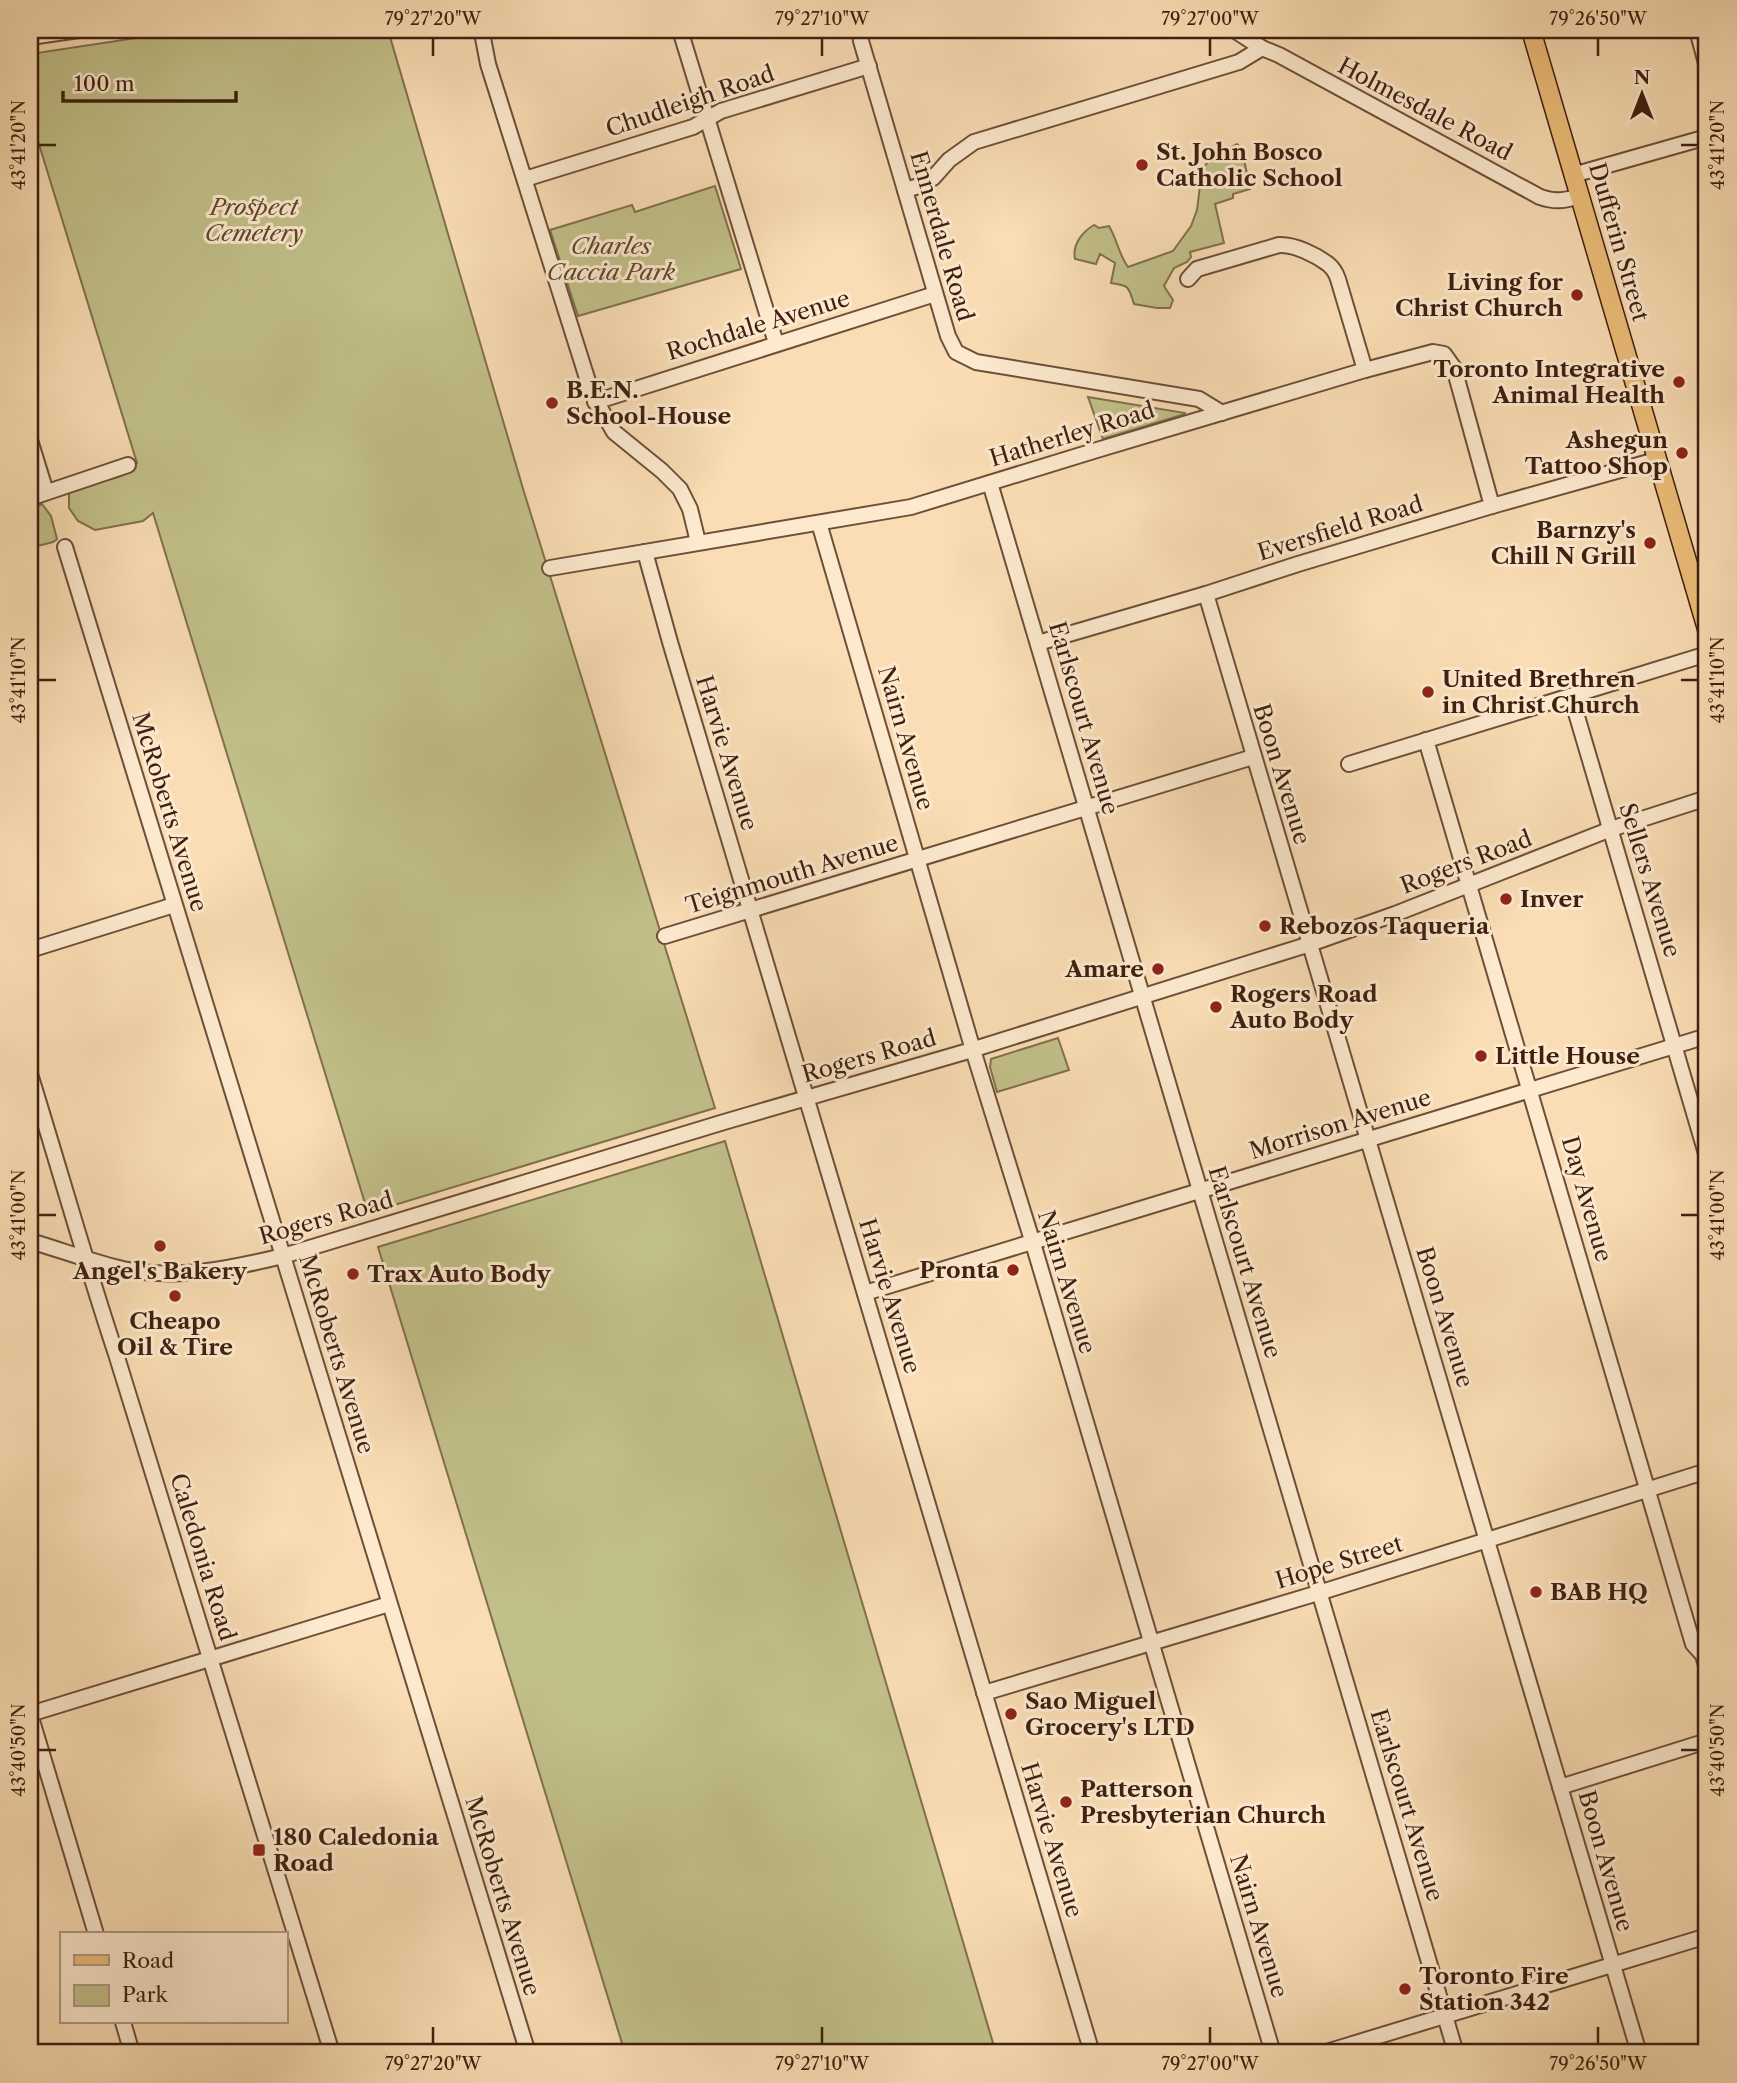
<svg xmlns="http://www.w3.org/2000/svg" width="1737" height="2083" font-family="'Libre Caslon Text',serif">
	<rect width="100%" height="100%" fill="#faddb4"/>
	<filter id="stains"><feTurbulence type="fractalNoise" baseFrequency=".00286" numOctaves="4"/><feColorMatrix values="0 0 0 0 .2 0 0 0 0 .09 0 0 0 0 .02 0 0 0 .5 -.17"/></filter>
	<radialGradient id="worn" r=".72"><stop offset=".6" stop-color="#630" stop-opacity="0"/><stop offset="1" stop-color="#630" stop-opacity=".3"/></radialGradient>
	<g fill="#c2c08a" stroke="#80704d" stroke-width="2">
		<path d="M 189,30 L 388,30 L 524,492 L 715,1108 L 368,1213 L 153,513 L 143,521 L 95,530 L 78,521 L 69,508 L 69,493 C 88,473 118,489 137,463 L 30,115 L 30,54 Z"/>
		<path d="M 1237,144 L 1242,149 L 1250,189 L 1233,194 L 1233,198 L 1215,204 L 1224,243 L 1190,252 L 1191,257 L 1187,262 L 1174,268 L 1164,286 L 1173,300 L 1170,308 L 1157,308 L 1134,304 C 1128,286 1130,286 1111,283 L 1115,263 L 1100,254 L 1096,264 L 1075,259 C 1072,245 1082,232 1094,225 L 1099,228 L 1109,226 C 1117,239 1119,255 1128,267 L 1173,251 L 1191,226 L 1197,210 L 1202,170 L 1210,159 Z"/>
		<path d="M 715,186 L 741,269 L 578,316 L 550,230 L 632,205 L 635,212 Z"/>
		<path d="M 1088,397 L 1185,413 L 1185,414 L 1103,439 Z"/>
		<path d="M 42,504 L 51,516 L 57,539 L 53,542 L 30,548 L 30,510 Z"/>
		<path d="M 1058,1038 L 1069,1070 L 997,1092 L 990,1067 L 991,1059 Z"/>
		<path d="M 725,1141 L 727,1148 L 996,2053 L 625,2053 L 378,1247 Z"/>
	</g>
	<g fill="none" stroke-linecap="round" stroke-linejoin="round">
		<defs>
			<g id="minor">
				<path d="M 484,30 L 483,38 L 488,64 L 592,394 L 614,432 L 662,471 L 680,489 L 690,509 L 698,542"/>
				<path d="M 680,30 L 776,343"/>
				<path d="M 860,30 L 861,41 L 948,336 L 956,352 L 976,362 L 1199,399 L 1222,413"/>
				<path d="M 1234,30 L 1262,48 L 1279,55 L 1540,197 C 1555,202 1564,201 1580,196"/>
				<path d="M 1697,30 L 1707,67"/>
				<path d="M 30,37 L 79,30"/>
				<path d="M 1573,175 L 1707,137"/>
				<path d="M 525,179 L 693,127 L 721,111 L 869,66"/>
				<path d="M 905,190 L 919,186 L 933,178 L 949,160 L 974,142 L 1239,62 L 1262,48"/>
				<path d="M 1188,279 L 1197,269 L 1279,245 C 1294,244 1316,255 1328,264 C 1333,268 1336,273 1338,279 L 1365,370"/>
				<path d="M 595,402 L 935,294"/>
				<path d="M 30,440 L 46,492"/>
				<path d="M 990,483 L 1456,2053"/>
				<path d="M 30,498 L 128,465"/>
				<path d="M 819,523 L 973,1050 L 1035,1250 L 1273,2053"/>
				<path d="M 65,547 L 528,2053"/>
				<path d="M 645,552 L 670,642 L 1092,2053"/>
				<path d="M 550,568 L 911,507 L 1097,450 L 1365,370 L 1433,352 L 1444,354 L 1454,368 L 1492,506"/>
				<path d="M 1206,594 L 1639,2053"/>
				<path d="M 1038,643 L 1206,594 L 1298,564 L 1492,506 L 1656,460"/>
				<path d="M 1571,696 L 1707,1157"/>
				<path d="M 1426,740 L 1693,1644 L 1703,1655 L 1707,1669"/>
				<path d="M 1349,764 L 1707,654"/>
				<path d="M 665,936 L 1253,757"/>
				<path d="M 30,950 L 174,905"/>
				<path d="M 30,1074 C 59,1167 85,1261 116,1354 L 332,2053"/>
				<path d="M 30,1241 C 61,1250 92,1262 123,1269 C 178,1280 229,1269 283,1256 L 724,1122 L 965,1052 L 1310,944 L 1395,914 L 1611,829 L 1707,798"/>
				<path d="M 865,1293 L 1707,1036"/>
				<path d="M 984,1693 L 1328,1590 L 1707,1471"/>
				<path d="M 30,1714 L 389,1604"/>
				<path d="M 30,1714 L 96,1934"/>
				<path d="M 1560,1787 L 1707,1741"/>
				<path d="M 123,2022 L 132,2053"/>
				<path d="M 1323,2053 L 1707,1936"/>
			</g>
			<path id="major" d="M 1531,30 L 1707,629"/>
		</defs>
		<use href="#minor" stroke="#6e4e39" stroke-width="18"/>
		<use href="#major" stroke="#3f1f10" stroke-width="21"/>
		<use href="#minor" stroke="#fce9ce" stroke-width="14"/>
		<use href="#major" stroke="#edbe7a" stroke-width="18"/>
	</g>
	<path fill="none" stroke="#3f1f10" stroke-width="2.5" d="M 433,38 L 433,56M 822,38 L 822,56M 1210,38 L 1210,56M 1598,38 L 1598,56M 38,145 L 56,145M 1681,145 L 1698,145M 38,680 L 56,680M 1681,680 L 1698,680M 38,1215 L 56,1215M 1681,1215 L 1698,1215M 38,1750 L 56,1750M 1681,1750 L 1698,1750M 433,2027 L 433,2044M 822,2027 L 822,2044M 1210,2027 L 1210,2044M 1598,2027 L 1598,2044"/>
	<g fill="#8f2418" stroke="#fce9ce" stroke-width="2.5">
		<circle cx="1142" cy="165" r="7"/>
		<circle cx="1577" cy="295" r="7"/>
		<circle cx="1679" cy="382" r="7"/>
		<circle cx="552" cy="403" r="7"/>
		<circle cx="1682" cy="453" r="7"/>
		<circle cx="1650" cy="543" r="7"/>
		<circle cx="1428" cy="692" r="7"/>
		<circle cx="1506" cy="899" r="7"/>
		<circle cx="1265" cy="926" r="7"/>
		<circle cx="1158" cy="969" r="7"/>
		<circle cx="1216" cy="1007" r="7"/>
		<circle cx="1481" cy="1056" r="7"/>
		<circle cx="160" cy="1246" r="7"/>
		<circle cx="1013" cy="1270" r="7"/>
		<circle cx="353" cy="1274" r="7"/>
		<circle cx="175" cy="1296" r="7"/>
		<circle cx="1536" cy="1592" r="7"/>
		<circle cx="1011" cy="1714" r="7"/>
		<circle cx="1066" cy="1802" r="7"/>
		<rect x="252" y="1843" width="14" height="14" rx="3.5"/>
		<circle cx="1405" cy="1989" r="7"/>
	</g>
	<g text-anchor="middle" stroke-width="6" stroke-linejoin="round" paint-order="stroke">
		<g font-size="23" fill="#3f1f10" stroke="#fce9ce">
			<text transform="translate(690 101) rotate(-19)" y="8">Chudleigh Road</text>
			<text transform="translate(1425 109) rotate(28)" y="8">Holmesdale Road</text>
			<text transform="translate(942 236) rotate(74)" y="8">Ennerdale Road</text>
			<text transform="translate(1619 242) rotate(74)" y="8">Dufferin Street</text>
			<text transform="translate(758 325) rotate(-17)" y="8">Rochdale Avenue</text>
			<text transform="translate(1072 434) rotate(-17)" y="8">Hatherley Road</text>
			<text transform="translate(1340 528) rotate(-17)" y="8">Eversfield Road</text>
			<text transform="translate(1084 718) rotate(74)" y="8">Earlscourt Avenue</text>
			<text transform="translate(906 738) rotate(74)" y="8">Nairn Avenue</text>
			<text transform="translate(727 753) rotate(73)" y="8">Harvie Avenue</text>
			<text transform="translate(1282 774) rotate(73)" y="8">Boon Avenue</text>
			<text transform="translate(170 812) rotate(73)" y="8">McRoberts Avenue</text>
			<text transform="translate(1466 862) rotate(-21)" y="8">Rogers Road</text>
			<text transform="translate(792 874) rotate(-17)" y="8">Teignmouth Avenue</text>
			<text transform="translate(1650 880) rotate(73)" y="8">Sellers Avenue</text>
			<text transform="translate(869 1056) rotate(-16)" y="8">Rogers Road</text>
			<text transform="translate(1340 1124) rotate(-17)" y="8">Morrison Avenue</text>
			<text transform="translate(1587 1199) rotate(74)" y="8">Day Avenue</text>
			<text transform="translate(326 1218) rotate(-16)" y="8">Rogers Road</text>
			<text transform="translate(1245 1262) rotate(73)" y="8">Earlscourt Avenue</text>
			<text transform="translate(1067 1282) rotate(73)" y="8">Nairn Avenue</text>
			<text transform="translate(890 1296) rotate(73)" y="8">Harvie Avenue</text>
			<text transform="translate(1445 1317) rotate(73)" y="8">Boon Avenue</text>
			<text transform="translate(337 1354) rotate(73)" y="8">McRoberts Avenue</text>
			<text transform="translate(203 1557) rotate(73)" y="8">Caledonia Road</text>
			<text transform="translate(1339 1562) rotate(-17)" y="8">Hope Street</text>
			<text transform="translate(1407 1805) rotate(73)" y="8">Earlscourt Avenue</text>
			<text transform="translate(1052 1840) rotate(73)" y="8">Harvie Avenue</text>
			<text transform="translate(1606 1861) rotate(74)" y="8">Boon Avenue</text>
			<text transform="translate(503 1896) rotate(73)" y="8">McRoberts Avenue</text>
			<text transform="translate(1259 1926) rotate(73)" y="8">Nairn Avenue</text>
		</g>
		<g font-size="23" font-weight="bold" fill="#3f1f10" stroke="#fce9ce" text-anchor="start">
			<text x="1156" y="160">St. John Bosco<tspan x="1156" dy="26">Catholic School</tspan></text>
			<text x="1563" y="290" text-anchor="end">Living for<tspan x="1563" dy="26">Christ Church</tspan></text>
			<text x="1665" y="377" text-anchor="end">Toronto Integrative<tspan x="1665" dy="26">Animal Health</tspan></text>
			<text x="566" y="398">B.E.N.<tspan x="566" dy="26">School-House</tspan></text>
			<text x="1668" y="448" text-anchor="end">Ashegun<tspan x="1668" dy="26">Tattoo Shop</tspan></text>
			<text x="1636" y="538" text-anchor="end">Barnzy's<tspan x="1636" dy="26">Chill N Grill</tspan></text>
			<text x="1442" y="687">United Brethren<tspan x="1442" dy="26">in Christ Church</tspan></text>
			<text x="1520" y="907">Inver</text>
			<text x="1279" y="934">Rebozos Taqueria</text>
			<text x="1144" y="977" text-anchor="end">Amare</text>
			<text x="1230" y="1002">Rogers Road<tspan x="1230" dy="26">Auto Body</tspan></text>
			<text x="1495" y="1064">Little House</text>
			<text x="999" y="1278" text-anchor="end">Pronta</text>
			<text x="160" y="1279" text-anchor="middle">Angel's Bakery</text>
			<text x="367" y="1282">Trax Auto Body</text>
			<text x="175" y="1329" text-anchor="middle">Cheapo<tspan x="175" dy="26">Oil &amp; Tire</tspan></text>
			<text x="1550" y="1600">BAB HQ</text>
			<text x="1025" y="1709">Sao Miguel<tspan x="1025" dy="26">Grocery's LTD</tspan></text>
			<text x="1080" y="1797">Patterson<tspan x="1080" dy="26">Presbyterian Church</tspan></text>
			<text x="273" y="1845">180 Caledonia<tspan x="273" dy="26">Road</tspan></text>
			<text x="1419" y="1984">Toronto Fire<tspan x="1419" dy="26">Station 342</tspan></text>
		</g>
		<g font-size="23" font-style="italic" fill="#60472e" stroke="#fce9ce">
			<text x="254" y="215">Prospect<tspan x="254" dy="26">Cemetery</tspan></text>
			<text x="611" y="254">Charles<tspan x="611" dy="26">Caccia Park</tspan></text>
		</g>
	</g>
	<rect width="1737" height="2083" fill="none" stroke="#faddb4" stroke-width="77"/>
	<rect x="60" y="1932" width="228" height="91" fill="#fce9ce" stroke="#b09882" stroke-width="2"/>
	<rect x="74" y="1955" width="35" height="10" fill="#edbe7a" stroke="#b09882" stroke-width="2"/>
	<text x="122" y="1968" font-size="21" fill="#3f1f10">Road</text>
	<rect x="74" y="1985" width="35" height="21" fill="#c2c08a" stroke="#b09882" stroke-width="2"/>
	<text x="122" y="2002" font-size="21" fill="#3f1f10">Park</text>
	<g transform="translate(1642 94)" stroke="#fce9ce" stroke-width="5" paint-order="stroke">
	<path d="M0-5L12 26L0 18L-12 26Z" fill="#3f1f10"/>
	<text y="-10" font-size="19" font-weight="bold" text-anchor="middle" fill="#3f1f10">N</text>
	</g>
	<path d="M63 91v10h173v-10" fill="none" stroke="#3f1f10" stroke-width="3.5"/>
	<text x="74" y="91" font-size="21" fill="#3f1f10" stroke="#fce9ce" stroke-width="5" paint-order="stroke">100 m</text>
	<rect x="38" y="38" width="1660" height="2006" fill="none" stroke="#3f1f10" stroke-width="2.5"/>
	<g font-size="18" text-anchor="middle" fill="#3f1f10">
		<text x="433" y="25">79°27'20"W</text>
		<text x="822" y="25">79°27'10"W</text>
		<text x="1210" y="25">79°27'00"W</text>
		<text x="1598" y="25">79°26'50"W</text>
		<text transform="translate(19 145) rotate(-90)" y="6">43°41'20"N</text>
		<text transform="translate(1718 145) rotate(-90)" y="6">43°41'20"N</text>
		<text transform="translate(19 680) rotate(-90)" y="6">43°41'10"N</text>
		<text transform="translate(1718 680) rotate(-90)" y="6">43°41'10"N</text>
		<text transform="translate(19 1215) rotate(-90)" y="6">43°41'00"N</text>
		<text transform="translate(1718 1215) rotate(-90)" y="6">43°41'00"N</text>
		<text transform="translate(19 1750) rotate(-90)" y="6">43°40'50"N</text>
		<text transform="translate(1718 1750) rotate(-90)" y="6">43°40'50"N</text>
		<text x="433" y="2070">79°27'20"W</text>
		<text x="822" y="2070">79°27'10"W</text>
		<text x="1210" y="2070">79°27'00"W</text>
		<text x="1598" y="2070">79°26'50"W</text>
	</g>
	<rect width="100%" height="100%" filter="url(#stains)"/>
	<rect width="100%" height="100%" fill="url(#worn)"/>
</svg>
